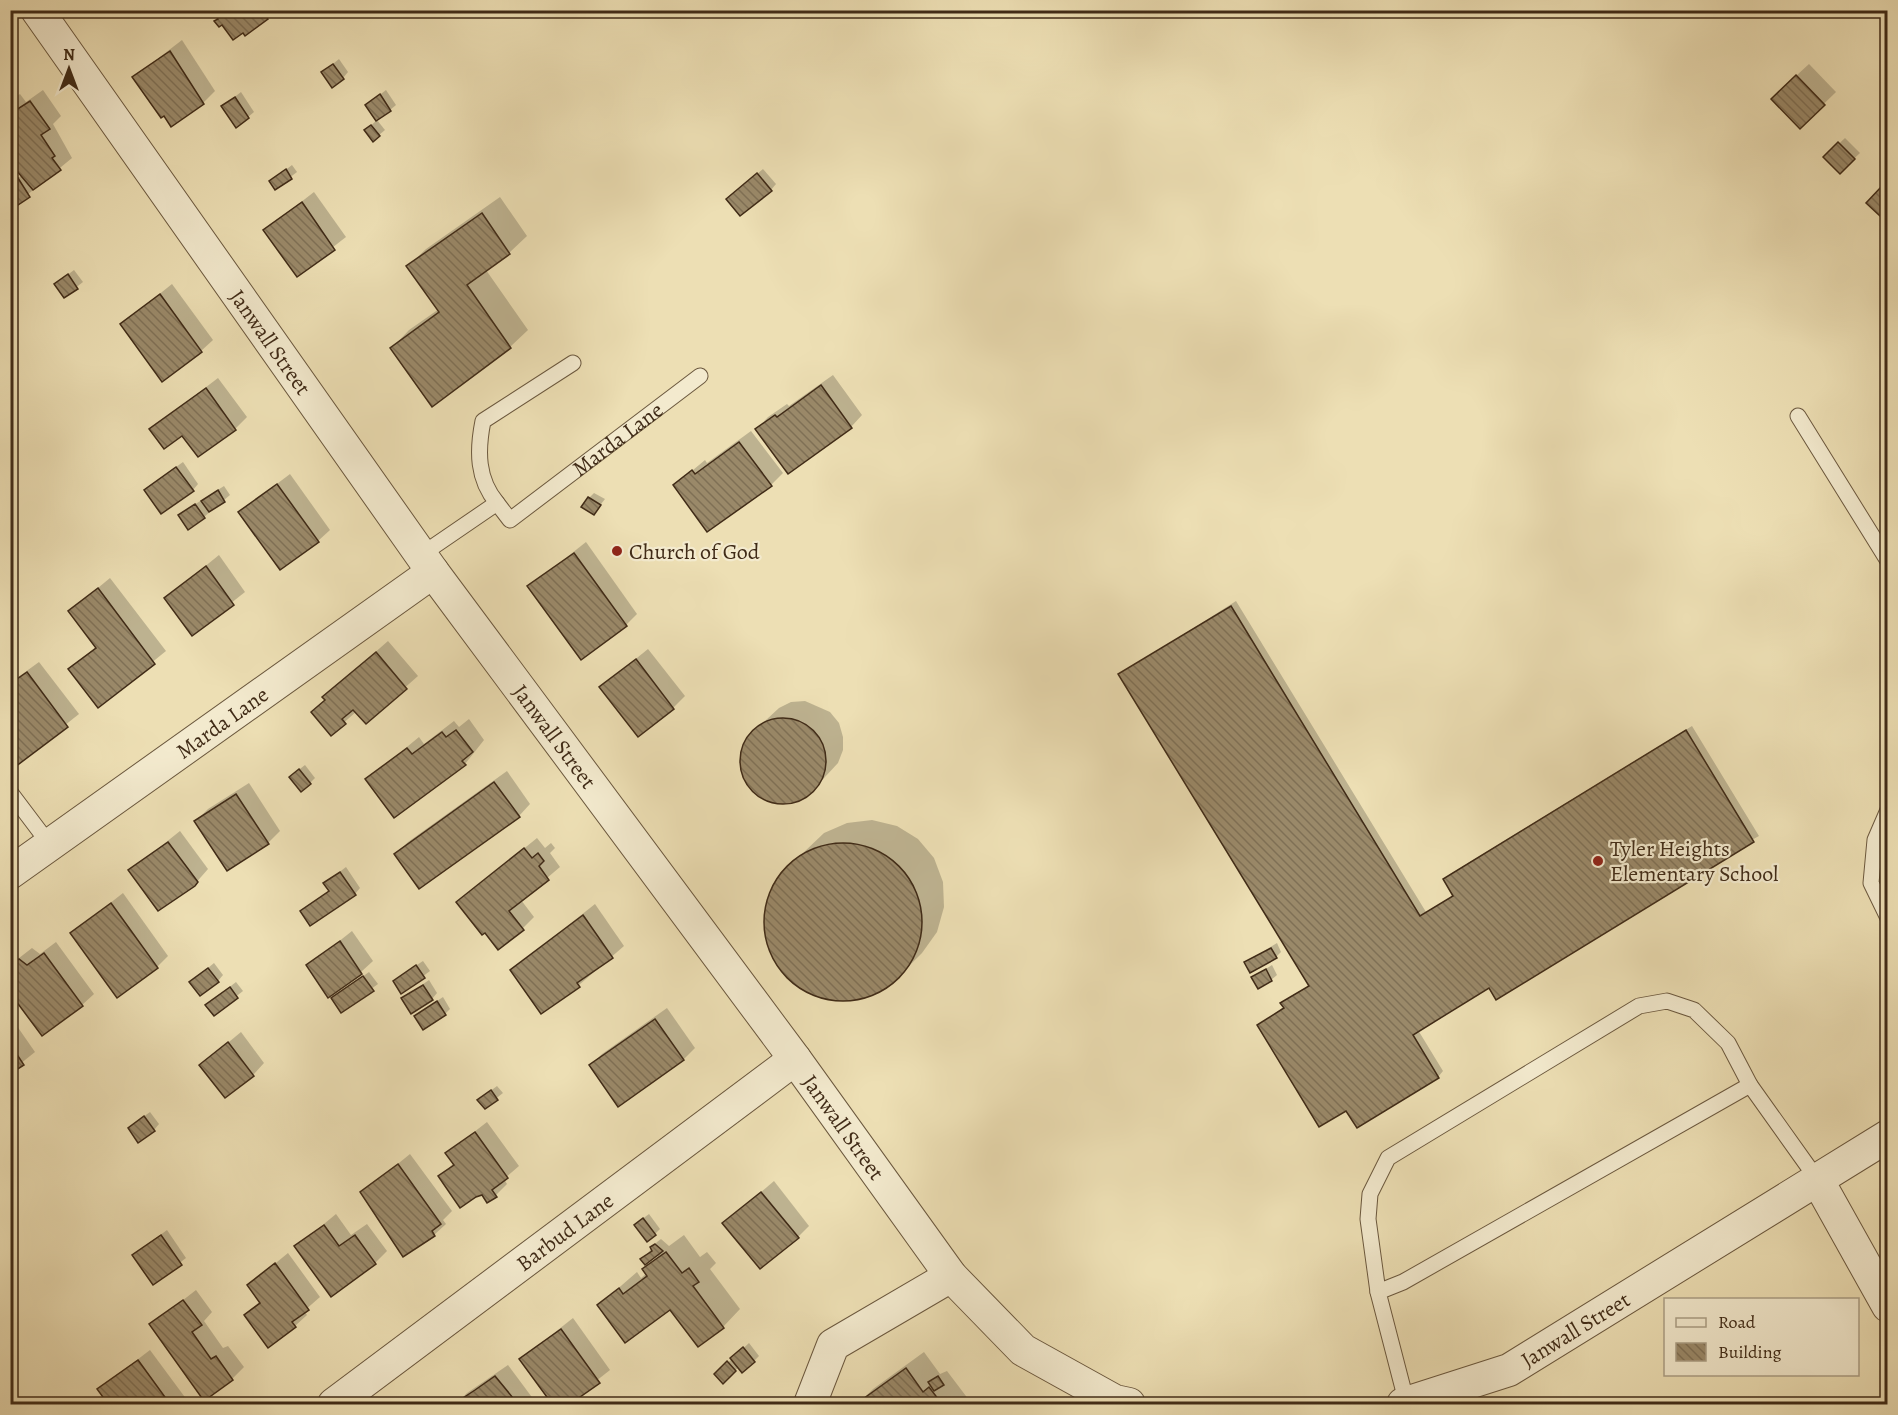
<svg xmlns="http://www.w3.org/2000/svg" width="1898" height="1415" font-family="Alegreya,serif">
	<defs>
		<pattern id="building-back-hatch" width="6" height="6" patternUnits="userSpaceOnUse" patternTransform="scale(1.5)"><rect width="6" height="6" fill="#9a8969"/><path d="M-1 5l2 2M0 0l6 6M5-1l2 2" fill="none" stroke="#7f7055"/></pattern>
	</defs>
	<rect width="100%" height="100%" fill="#eddfb4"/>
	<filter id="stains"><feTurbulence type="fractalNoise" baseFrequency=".00333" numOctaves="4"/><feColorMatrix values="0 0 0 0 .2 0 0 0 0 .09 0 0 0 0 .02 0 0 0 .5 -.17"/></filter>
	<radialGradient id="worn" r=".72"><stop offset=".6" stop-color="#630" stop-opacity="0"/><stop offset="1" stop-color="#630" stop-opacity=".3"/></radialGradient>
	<g fill="#0003">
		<path d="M 213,10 L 274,10 L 267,18 L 219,19 Z"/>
		<path d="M 182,40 L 215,91 L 203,103 L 134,77 Z"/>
		<path d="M 339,59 L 348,72 L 343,78 L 323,72 Z"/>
		<path d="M 1809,64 L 1836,92 L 1800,127 L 1784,87 Z"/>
		<path d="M 43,90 L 61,116 L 53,124 L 72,158 L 15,205 L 10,198 L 10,182 L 21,176 L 10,160 L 10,101 L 20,94 L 26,102 Z"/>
		<path d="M 386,90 L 396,105 L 390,110 L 367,105 Z"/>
		<path d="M 241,92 L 254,112 L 248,117 L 223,106 Z"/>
		<path d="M 377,120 L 385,130 L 379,135 L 366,130 Z"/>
		<path d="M 1845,138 L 1860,153 L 1840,172 L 1825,157 Z"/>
		<path d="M 292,165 L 297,172 L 276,188 L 271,181 Z"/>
		<path d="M 763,169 L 776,184 L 771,190 L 734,193 Z"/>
		<path d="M 1888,184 L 1888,206 L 1868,203 Z"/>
		<path d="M 314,192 L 346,237 L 297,275 L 265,230 Z"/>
		<path d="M 500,197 L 527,236 L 509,253 L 486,270 L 528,330 L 510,347 L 392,348 L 409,330 L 439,309 L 408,266 L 426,249 Z"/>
		<path d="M 74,270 L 83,282 L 65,296 L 62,279 Z"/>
		<path d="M 172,284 L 213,340 L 201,351 L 122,324 Z"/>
		<path d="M 833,375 L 862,415 L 851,427 L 757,429 L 768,417 L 787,404 L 789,406 Z"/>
		<path d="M 218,378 L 247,417 L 235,429 L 198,455 L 182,434 L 151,429 Z"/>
		<path d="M 751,431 L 783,473 L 771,485 L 675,485 L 705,460 L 707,463 Z"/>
		<path d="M 183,462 L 198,484 L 193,490 L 151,485 Z"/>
		<path d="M 290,474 L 330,530 L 318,541 L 240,512 Z"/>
		<path d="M 224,486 L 230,495 L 204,517 L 186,510 Z"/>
		<path d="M 594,493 L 605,499 L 594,513 L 589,498 Z"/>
		<path d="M 586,542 L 637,614 L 626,625 L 529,587 Z"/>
		<path d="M 219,555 L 245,592 L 192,634 L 166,598 Z"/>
		<path d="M 110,578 L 166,651 L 98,706 L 70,669 L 97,646 L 70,611 Z"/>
		<path d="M 1236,601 L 1426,912 L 1454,895 L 1444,879 L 1450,874 L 1692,726 L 1759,836 L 1489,986 L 1418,1030 L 1443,1071 L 1438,1077 L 1347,1109 L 1259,1025 L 1285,1006 L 1282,1003 L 1288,998 L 1310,985 L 1120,675 Z"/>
		<path d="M 388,641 L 418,676 L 366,722 L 357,711 L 331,734 L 324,697 Z"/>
		<path d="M 648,649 L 685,696 L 673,708 L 601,687 Z"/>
		<path d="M 39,662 L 79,714 L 11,768 L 10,683 Z"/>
		<path d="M 805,701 L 830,712 L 839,723 L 843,737 L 843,750 L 838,763 L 811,792 L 799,800 L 786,803 L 772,801 L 749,787 L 741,761 L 743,747 L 750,735 L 779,708 L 791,702 Z"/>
		<path d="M 469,719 L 484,740 L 465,764 L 367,780 L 419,737 L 424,744 L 454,721 L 459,727 Z"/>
		<path d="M 305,765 L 315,778 L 310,783 L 296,772 Z"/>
		<path d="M 507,771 L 530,804 L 519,816 L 396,854 L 408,842 Z"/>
		<path d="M 249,783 L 280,831 L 268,843 L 196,821 L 208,809 Z"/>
		<path d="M 872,820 L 897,826 L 918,839 L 934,858 L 943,882 L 944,907 L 937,932 L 922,953 L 898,977 L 876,992 L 851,999 L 825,997 L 801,988 L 781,970 L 769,947 L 765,921 L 769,896 L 781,874 L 824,833 L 847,823 Z"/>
		<path d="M 180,831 L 208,869 L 194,885 L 130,871 Z"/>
		<path d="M 537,838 L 545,848 L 551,843 L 555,848 L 550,853 L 560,867 L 521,900 L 534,917 L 523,928 L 458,902 Z"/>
		<path d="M 346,867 L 360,888 L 355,894 L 302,911 L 330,890 L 325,883 Z"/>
		<path d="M 123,893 L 168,956 L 157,967 L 72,933 Z"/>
		<path d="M 595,904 L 624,946 L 579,985 L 512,970 Z"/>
		<path d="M 352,931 L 373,961 L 361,972 L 328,996 L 308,966 Z"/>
		<path d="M 56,942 L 94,994 L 82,1005 L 10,993 L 10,965 L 32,948 L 40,954 Z"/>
		<path d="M 1277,943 L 1281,952 L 1276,957 L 1246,962 Z"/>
		<path d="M 423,961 L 430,971 L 402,992 L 400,976 Z"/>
		<path d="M 214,963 L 223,975 L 218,981 L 191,982 Z"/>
		<path d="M 1272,965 L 1277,975 L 1271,980 L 1253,977 Z"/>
		<path d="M 369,972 L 378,984 L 341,1011 L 333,998 Z"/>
		<path d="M 429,980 L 437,993 L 432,999 L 403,998 Z"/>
		<path d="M 236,982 L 243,991 L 214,1014 L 213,1000 Z"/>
		<path d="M 443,997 L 450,1009 L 445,1014 L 422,1011 Z"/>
		<path d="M 667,1008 L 695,1048 L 684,1059 L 618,1105 L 591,1065 L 602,1054 Z"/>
		<path d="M 10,1016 L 35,1052 L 10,1072 Z"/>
		<path d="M 241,1032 L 264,1063 L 253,1075 L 201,1065 Z"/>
		<path d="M 497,1086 L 503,1093 L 485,1107 L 485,1095 Z"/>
		<path d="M 150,1112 L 159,1124 L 154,1130 L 135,1123 Z"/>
		<path d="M 487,1122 L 519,1166 L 504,1179 L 507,1184 L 496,1195 L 483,1194 L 440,1176 L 454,1163 L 447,1153 Z"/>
		<path d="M 410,1154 L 452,1211 L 443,1220 L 446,1224 L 434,1235 L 362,1193 Z"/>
		<path d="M 774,1181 L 809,1226 L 798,1237 L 725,1223 Z"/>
		<path d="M 336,1214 L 351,1235 L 367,1224 L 387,1251 L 375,1263 L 296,1247 Z"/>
		<path d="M 649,1214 L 660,1229 L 655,1234 L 641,1220 Z"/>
		<path d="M 167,1230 L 186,1258 L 153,1283 L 140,1250 Z"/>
		<path d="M 684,1235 L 700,1257 L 707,1252 L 716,1263 L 710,1269 L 740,1309 L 723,1327 L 670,1308 L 599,1305 L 637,1272 L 641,1278 L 647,1273 L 644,1269 L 658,1256 L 647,1254 L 657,1242 L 661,1239 L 669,1246 Z"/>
		<path d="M 288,1253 L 320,1297 L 304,1311 L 307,1315 L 295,1326 L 246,1315 L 260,1301 L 249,1285 Z"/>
		<path d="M 196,1290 L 212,1312 L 204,1321 L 223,1348 L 228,1346 L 244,1367 L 232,1379 L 151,1325 Z"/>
		<path d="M 573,1318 L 610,1370 L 567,1404 L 554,1404 L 521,1359 Z"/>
		<path d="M 749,1343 L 759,1356 L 754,1361 L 739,1367 L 723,1382 L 716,1374 Z"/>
		<path d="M 150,1350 L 187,1400 L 182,1404 L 110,1404 L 99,1389 Z"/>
		<path d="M 924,1352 L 940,1374 L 947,1371 L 972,1404 L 858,1404 L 873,1389 Z"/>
		<path d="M 508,1365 L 537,1404 L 456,1404 L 467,1393 Z"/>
	</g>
	<g fill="url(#building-back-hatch)" stroke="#402b17" stroke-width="1.5">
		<path d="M 207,10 L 262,10 L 268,19 L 245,36 L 243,33 L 233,40 L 222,25 L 219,27 L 214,21 L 218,19 L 212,11 L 209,14 Z"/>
		<path d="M 170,51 L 204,104 L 171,127 L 164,116 L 161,118 L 132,77 Z"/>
		<path d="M 333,64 L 344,79 L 332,88 L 321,72 Z"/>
		<path d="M 1796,75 L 1825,105 L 1800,129 L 1771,99 Z"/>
		<path d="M 380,94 L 391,111 L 376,121 L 365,105 Z"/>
		<path d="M 235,97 L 249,118 L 236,128 L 221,106 Z"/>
		<path d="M 30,101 L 50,129 L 41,135 L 55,156 L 52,158 L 61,170 L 33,190 L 10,163 L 10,108 L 13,112 Z"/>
		<path d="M 371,125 L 380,136 L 373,142 L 364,130 Z"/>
		<path d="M 1838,142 L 1855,159 L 1840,174 L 1823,157 Z"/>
		<path d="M 286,169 L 292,179 L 275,190 L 269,181 Z"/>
		<path d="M 757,173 L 772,191 L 740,216 L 726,199 Z"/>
		<path d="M 18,178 L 30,197 L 15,207 L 10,200 L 10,183 Z"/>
		<path d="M 1881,187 L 1888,193 L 1888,208 L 1880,216 L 1866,203 Z"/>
		<path d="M 302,202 L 335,250 L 297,277 L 263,230 Z"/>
		<path d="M 482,213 L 510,254 L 467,285 L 511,348 L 432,407 L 390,348 L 439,312 L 406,266 Z"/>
		<path d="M 68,274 L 78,289 L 64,298 L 54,284 Z"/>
		<path d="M 160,294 L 202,352 L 162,382 L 120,324 Z"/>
		<path d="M 821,385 L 852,428 L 788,474 L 755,429 L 775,415 L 777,417 Z"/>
		<path d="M 206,388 L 236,430 L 198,457 L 182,436 L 164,449 L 149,429 Z"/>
		<path d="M 739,442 L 772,486 L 707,532 L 673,485 L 692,470 L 695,474 Z"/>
		<path d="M 176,467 L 194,491 L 161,514 L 144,490 Z"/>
		<path d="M 277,484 L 319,542 L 280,570 L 238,512 Z"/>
		<path d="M 218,490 L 225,502 L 209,512 L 201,501 Z"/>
		<path d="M 588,497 L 601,505 L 594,515 L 581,507 Z"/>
		<path d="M 195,504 L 205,518 L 188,530 L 178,515 Z"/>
		<path d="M 574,553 L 627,626 L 581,660 L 527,586 Z"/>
		<path d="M 206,566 L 234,605 L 192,636 L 164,598 Z"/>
		<path d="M 98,588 L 155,664 L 98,708 L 68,669 L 96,648 L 68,611 Z"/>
		<path d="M 1231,606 L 1420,916 L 1453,896 L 1443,879 L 1686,730 L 1754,842 L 1496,1000 L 1489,988 L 1413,1035 L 1439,1078 L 1357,1128 L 1346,1111 L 1319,1127 L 1257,1025 L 1284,1008 L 1280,1003 L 1309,986 L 1118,674 Z"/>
		<path d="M 376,652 L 407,689 L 366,724 L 353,710 L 342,719 L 346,724 L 331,736 L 311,712 L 325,700 L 322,697 Z"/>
		<path d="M 636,659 L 674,709 L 638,737 L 599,687 Z"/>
		<path d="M 27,672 L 68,727 L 11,770 L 10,684 Z"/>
		<circle cx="783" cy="761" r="43"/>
		<path d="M 456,730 L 473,752 L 462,761 L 466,765 L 394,818 L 365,779 L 407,748 L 412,754 L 442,732 L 446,737 Z"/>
		<path d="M 299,769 L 311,784 L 301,792 L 289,777 Z"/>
		<path d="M 494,782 L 520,817 L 419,889 L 394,854 Z"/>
		<path d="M 236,794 L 269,844 L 227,871 L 194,821 Z"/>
		<path d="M 168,842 L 198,882 L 195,886 L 158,911 L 128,870 Z"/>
		<circle cx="843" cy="922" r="79"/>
		<path d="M 524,848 L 532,858 L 538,853 L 544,861 L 539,866 L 549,880 L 509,911 L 524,930 L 498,950 L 485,933 L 482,935 L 456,902 Z"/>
		<path d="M 340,872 L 356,895 L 310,926 L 300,911 L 329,891 L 323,883 Z"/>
		<path d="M 111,903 L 158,968 L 117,998 L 70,933 Z"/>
		<path d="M 583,915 L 613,958 L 577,983 L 580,987 L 541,1014 L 510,970 Z"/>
		<path d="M 340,941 L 362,974 L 328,998 L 306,965 Z"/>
		<path d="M 1271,948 L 1277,958 L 1250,973 L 1244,962 Z"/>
		<path d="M 44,953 L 83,1006 L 42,1036 L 10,993 L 10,966 L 19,959 L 27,965 Z"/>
		<path d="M 416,965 L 425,978 L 401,994 L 393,981 Z"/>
		<path d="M 208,968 L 219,982 L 200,996 L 189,982 Z"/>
		<path d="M 1266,969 L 1272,981 L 1258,989 L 1251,977 Z"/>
		<path d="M 363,976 L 374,991 L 341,1013 L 331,998 Z"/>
		<path d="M 423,985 L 433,1000 L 411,1014 L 401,998 Z"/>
		<path d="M 230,987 L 238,998 L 214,1016 L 205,1005 Z"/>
		<path d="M 437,1001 L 446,1015 L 423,1030 L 414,1016 Z"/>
		<path d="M 655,1019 L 684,1060 L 618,1107 L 589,1065 Z"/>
		<path d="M 228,1042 L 254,1076 L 225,1098 L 199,1065 Z"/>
		<path d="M 10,1044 L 24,1065 L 10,1074 Z"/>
		<path d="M 491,1090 L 498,1100 L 485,1109 L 477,1100 Z"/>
		<path d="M 144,1116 L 155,1131 L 138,1143 L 128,1128 Z"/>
		<path d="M 475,1132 L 508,1178 L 492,1190 L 497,1197 L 487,1203 L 482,1195 L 476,1197 L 460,1208 L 438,1176 L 454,1165 L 445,1153 Z"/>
		<path d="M 398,1164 L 441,1224 L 432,1231 L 435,1236 L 403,1257 L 360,1192 Z"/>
		<path d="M 761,1192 L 799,1238 L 760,1269 L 722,1223 Z"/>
		<path d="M 643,1218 L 656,1235 L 647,1242 L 634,1225 Z"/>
		<path d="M 324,1225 L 339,1246 L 355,1235 L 376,1264 L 331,1297 L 294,1246 Z"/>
		<path d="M 161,1235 L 182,1265 L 153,1285 L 132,1255 Z"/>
		<path d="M 655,1244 L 663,1251 L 645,1265 L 640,1259 L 652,1251 L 650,1247 Z"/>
		<path d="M 666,1252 L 682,1273 L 689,1268 L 699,1282 L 693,1286 L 724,1328 L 698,1347 L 670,1310 L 625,1343 L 597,1305 L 619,1288 L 623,1294 L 647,1276 L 642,1269 Z"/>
		<path d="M 275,1263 L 309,1310 L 292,1322 L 296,1327 L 268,1348 L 244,1315 L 260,1303 L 247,1285 Z"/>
		<path d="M 183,1300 L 202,1325 L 192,1332 L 211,1359 L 216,1356 L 233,1380 L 204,1401 L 149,1324 Z"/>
		<path d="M 561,1329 L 600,1383 L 570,1404 L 552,1404 L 519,1359 Z"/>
		<path d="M 743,1347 L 755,1362 L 742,1373 L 730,1358 Z"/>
		<path d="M 138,1360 L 170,1404 L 108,1404 L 97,1389 Z"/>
		<path d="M 727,1361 L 736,1371 L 723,1384 L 714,1374 Z"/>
		<path d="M 906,1368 L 923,1392 L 929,1387 L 942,1404 L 856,1404 Z"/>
		<path d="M 495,1376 L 518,1404 L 454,1404 L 475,1390 Z"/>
		<path d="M 938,1376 L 944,1385 L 934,1391 L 928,1382 Z"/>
	</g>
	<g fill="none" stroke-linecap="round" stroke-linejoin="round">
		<defs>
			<g id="lane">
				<path d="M 1798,416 L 1888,561"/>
				<path d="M 497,503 C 477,479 477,451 483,421 L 573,363"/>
				<path id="s1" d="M 421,555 L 497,503 L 510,520 L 700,376"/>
				<path d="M 10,792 L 50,845"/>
				<path d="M 1888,810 L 1875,840 L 1871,883 L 1888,918"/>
				<path d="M 1378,1292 L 1368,1219 L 1370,1194 L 1388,1158 L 1639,1006 L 1667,1001 L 1694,1010 L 1728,1043 L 1750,1085 L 1817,1179"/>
				<path d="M 1407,1404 L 1378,1292 L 1403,1282 L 1750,1085"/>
			</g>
			<g id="street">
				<path id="s2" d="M 37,10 L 433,572 L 795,1059 L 951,1276 L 1023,1350 L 1115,1401 L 1129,1404"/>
				<path id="s3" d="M 10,873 L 433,572"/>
				<path d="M 1817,1179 L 1888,1306"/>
				<path id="s4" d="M 334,1404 L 795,1059"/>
				<path d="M 810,1404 L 833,1345 L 951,1276"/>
				<path id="s5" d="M 1403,1404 L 1509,1370 L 1888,1136"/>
			</g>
		</defs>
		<use href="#lane" stroke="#6b583e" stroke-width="17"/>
		<use href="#street" stroke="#6b583e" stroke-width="34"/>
		<use href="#lane" stroke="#f3eace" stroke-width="15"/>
		<use href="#street" stroke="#f3eace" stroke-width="32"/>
	</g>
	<g fill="#8f2418" stroke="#f3eace" stroke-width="2">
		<circle cx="617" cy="551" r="6"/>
		<circle cx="1598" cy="861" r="6"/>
	</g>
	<g text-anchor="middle" stroke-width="4.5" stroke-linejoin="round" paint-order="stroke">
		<g font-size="22" fill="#402b17" stroke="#f3eace">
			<text dy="8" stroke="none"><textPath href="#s2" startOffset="406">Janwall Street</textPath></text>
			<text dy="8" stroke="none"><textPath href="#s1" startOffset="248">Marda Lane</textPath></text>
			<text dy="8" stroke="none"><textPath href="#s3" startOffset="260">Marda Lane</textPath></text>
			<text dy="8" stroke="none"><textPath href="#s2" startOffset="892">Janwall Street</textPath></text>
			<text dy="8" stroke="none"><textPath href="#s2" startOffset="1378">Janwall Street</textPath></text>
			<text dy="8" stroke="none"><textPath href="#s4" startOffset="288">Barbud Lane</textPath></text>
			<text dy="8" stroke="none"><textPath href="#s5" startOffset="189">Janwall Street</textPath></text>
		</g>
		<g font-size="22" fill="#402b17" stroke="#f3eace" text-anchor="start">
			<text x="629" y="559">Church of God</text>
			<text x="1610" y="856">Tyler Heights<tspan x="1610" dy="25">Elementary School</tspan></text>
		</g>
	</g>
	<rect width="1898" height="1415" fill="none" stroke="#eddfb4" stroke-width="36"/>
	<rect x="12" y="12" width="1874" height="1391" fill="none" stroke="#402b17" stroke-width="3"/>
	<rect x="18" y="18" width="1862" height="1379" fill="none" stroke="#402b17" stroke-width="1.5"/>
	<rect x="1664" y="1298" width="195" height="78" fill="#f3eace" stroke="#ab9e85" stroke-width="1.5"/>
	<rect x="1676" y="1318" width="30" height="9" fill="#f3eace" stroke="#ab9e85" stroke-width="1.5"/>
	<text x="1718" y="1328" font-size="18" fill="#402b17">Road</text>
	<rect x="1676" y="1343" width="30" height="18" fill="url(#building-back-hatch)" stroke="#ab9e85" stroke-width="1.5"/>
	<text x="1718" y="1358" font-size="18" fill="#402b17">Building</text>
	<g transform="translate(69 69)" stroke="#f3eace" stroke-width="4.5" paint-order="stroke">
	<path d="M0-4.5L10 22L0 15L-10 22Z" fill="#402b17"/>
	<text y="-9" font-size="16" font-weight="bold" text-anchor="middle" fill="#402b17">N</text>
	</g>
	<rect width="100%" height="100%" filter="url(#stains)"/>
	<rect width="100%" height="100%" fill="url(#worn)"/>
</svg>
